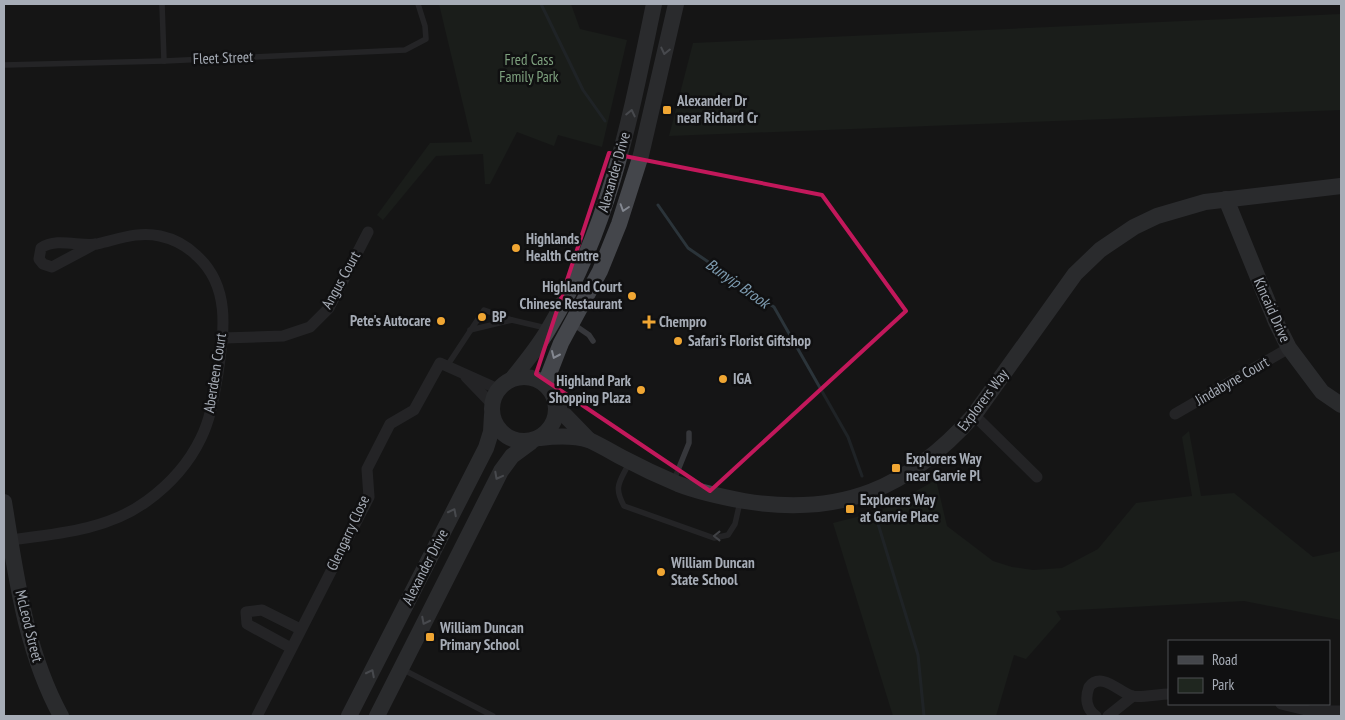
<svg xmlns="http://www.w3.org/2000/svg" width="1345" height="720" font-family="'PT Sans Narrow',sans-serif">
	<rect width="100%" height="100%" fill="#151516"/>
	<g fill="#1f261f">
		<path d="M 439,4 L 571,4 L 580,29 L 627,40 L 602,147 L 558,135 L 554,146 L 517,132 L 490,184 L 485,184 L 483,154 L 436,156 L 383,220 L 377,215 L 430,143 L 472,142 Z"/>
		<path d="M 1341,14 L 1341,110 L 669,136 L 693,43 Z"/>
		<path d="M 1189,431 L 1201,496 L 1234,493 L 1313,557 L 1341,551 L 1341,620 L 1244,601 L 1056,611 L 1061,619 L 1026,659 L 1014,655 L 996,716 L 893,716 L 833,523 L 880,511 L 936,480 L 947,526 L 993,561 L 1012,567 L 1033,570 L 1062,568 L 1098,549 L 1136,503 L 1192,496 L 1182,437 Z"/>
	</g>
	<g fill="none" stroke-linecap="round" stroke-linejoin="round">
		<g stroke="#2b343a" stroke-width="3">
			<path d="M 541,4 L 583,90 L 605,121"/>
			<path d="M 658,205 L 688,248 L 774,307 L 848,437 L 862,476"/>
			<path d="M 876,517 L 918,655 L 924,716"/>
		</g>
		<g stroke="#36373b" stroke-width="5.5">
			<path d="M 162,4 L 164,61"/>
			<path d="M 4,65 L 164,61 L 405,50 L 426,39 L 425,26 L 418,4"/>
			<path d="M 573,324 L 589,335 L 593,341"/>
			<path d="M 470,330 L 512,320 L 546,328"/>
			<path d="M 447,366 L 484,310 L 512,320"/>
			<path d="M 629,463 C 620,482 613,486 624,506 L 714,538 L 728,535 L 735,524 L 740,502"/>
			<path d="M 674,480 L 689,443 L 689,433"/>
			<path d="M 402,669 L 493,716"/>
		</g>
		<g stroke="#36373b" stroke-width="11">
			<path d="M 223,338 L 283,336 L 310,327 L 329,308 L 368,232"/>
			<path d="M 466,377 L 492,404"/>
			<path d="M 1175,414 L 1289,348"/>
			<path d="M 974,415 L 1037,477"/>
			<path d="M 10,540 C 57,534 108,530 147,501 C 169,485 189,463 201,438 C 211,418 214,395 218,373 C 224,331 231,287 197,256 C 187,246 174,239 160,236 C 138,231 119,239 97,244 C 80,247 57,237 41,248 L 39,259 L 43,264 L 52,267 L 95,244"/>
			<path d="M 291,648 L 247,624 L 246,612 L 262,610 L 300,629"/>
			<path d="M 1281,704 L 1310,711 L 1341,711"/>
			<path d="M 257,716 L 369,497 L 367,469 L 390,424 L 414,410 L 440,363 L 498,389"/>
			<path d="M 1096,716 C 1086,709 1085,698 1089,687 C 1101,671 1119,692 1132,696 C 1140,698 1159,694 1169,694"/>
			<path d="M 1108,716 L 1133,696"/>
		</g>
		<g stroke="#44464b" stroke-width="16">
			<path d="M 1226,199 L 1276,322 L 1289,348 L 1322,392 L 1341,405"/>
			<circle cx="524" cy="409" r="32"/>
			<path d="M 512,379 C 525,363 538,347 548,330 C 610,227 630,119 654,4"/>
			<path d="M 545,384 L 561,343 L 600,271 L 619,224 L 641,155 L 676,4"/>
			<path d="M 556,406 L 589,440"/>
			<path d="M 540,438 C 556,436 573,435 589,440 C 600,445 612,452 623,458 C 640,467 659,476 678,484 C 699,492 722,497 744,501 C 842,517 909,488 974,415 L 1075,274 L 1100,250 L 1134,227 L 1157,216 L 1205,202 L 1341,186"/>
			<path d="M 4,502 C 16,575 25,650 61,716"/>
			<path d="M 349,716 L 486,448 L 491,432 L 492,415"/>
			<path d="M 377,716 L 501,471 L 512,456 L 531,442"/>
		</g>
	</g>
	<defs><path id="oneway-chevron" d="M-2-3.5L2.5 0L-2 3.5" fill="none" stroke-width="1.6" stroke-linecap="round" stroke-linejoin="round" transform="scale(1.25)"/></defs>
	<g stroke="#848891">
		<use href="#oneway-chevron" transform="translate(665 51) rotate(103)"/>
		<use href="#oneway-chevron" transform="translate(631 113) rotate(-77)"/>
		<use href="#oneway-chevron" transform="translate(624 208) rotate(108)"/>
		<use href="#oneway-chevron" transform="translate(555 355) rotate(114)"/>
		<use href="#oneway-chevron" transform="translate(498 476) rotate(118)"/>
		<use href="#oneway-chevron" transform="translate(453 512) rotate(-63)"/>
		<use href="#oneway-chevron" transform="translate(425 621) rotate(117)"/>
		<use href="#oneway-chevron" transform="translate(371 673) rotate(-63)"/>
	</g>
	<use stroke="#74777f" href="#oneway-chevron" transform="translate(717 536) rotate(180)"/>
	<path d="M0 0H1345V720H0ZM 609,153 L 822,195 L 906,311 L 710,491 L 536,374 Z" fill="#151516" fill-opacity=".55" fill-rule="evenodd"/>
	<path fill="none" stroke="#c2185b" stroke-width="4" stroke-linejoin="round" d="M 609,153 L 822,195 L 906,311 L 710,491 L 536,374 Z"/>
	<g fill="#f0a633" stroke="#101011" stroke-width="2">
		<rect x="662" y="105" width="10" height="10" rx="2.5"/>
		<circle cx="516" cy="248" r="5"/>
		<circle cx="632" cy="296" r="5"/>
		<circle cx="482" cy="317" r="5"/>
		<circle cx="441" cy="321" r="5"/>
		<path d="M646.5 314.5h5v5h5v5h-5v5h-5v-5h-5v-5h5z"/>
		<circle cx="678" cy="341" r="5"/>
		<circle cx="723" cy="379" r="5"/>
		<circle cx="641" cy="390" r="5"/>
		<rect x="891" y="463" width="10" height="10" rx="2.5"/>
		<rect x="845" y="504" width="10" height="10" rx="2.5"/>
		<circle cx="661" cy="572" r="5"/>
		<rect x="425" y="632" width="10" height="10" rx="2.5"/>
	</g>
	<g text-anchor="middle" stroke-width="5" stroke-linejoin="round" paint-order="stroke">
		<g font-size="15" fill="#a6acb6" stroke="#101011">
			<text transform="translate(223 58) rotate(-2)" y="5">Fleet Street</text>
			<text transform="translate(614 172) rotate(-74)" y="5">Alexander Drive</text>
			<text transform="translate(341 280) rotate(-61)" y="5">Angus Court</text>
			<text transform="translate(1272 310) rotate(66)" y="5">Kincaid Drive</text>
			<text transform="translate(215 373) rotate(-81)" y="5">Aberdeen Court</text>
			<text transform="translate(1232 381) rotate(-30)" y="5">Jindabyne Court</text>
			<text transform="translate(983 400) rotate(-53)" y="5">Explorers Way</text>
			<text transform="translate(348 533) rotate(-65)" y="5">Glengarry Close</text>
			<text transform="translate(425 567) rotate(-63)" y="5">Alexander Drive</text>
			<text transform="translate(29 626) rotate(76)" y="5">McLeod Street</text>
		</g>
		<g font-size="15" fill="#7ea17e" stroke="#101011">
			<text x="529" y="65">Fred Cass<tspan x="529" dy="17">Family Park</tspan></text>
		</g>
		<g font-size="15" font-weight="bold" fill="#a6acb6" stroke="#101011" text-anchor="start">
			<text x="677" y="106">Alexander Dr<tspan x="677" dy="17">near Richard Cr</tspan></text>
			<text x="526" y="244">Highlands<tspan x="526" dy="17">Health Centre</tspan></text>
			<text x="622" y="292" text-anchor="end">Highland Court<tspan x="622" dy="17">Chinese Restaurant</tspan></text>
			<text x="492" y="322">BP</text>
			<text x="431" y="326" text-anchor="end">Pete's Autocare</text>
			<text x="659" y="327">Chempro</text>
			<text x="688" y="346">Safari's Florist Giftshop</text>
			<text x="733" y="384">IGA</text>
			<text x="631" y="386" text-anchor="end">Highland Park<tspan x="631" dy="17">Shopping Plaza</tspan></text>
			<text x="906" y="464">Explorers Way<tspan x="906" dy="17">near Garvie Pl</tspan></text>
			<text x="860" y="505">Explorers Way<tspan x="860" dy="17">at Garvie Place</tspan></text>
			<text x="671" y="568">William Duncan<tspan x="671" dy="17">State School</tspan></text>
			<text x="440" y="633">William Duncan<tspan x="440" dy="17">Primary School</tspan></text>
		</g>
		<g font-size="16" font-style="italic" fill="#7e9cb1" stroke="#101011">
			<text transform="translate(738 283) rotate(35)" y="6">Bunyip Brook</text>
		</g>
	</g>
	<rect width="1345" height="720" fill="none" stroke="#a6acb6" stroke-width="10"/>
	<rect x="1168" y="640" width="162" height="65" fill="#101011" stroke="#4c4e53"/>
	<rect x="1178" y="656" width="25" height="8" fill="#44464b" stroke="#4c4e53"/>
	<text x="1212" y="665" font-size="15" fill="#a6acb6">Road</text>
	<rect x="1178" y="678" width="25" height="15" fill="#1f261f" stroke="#4c4e53"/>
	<text x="1212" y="690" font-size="15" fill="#a6acb6">Park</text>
</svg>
